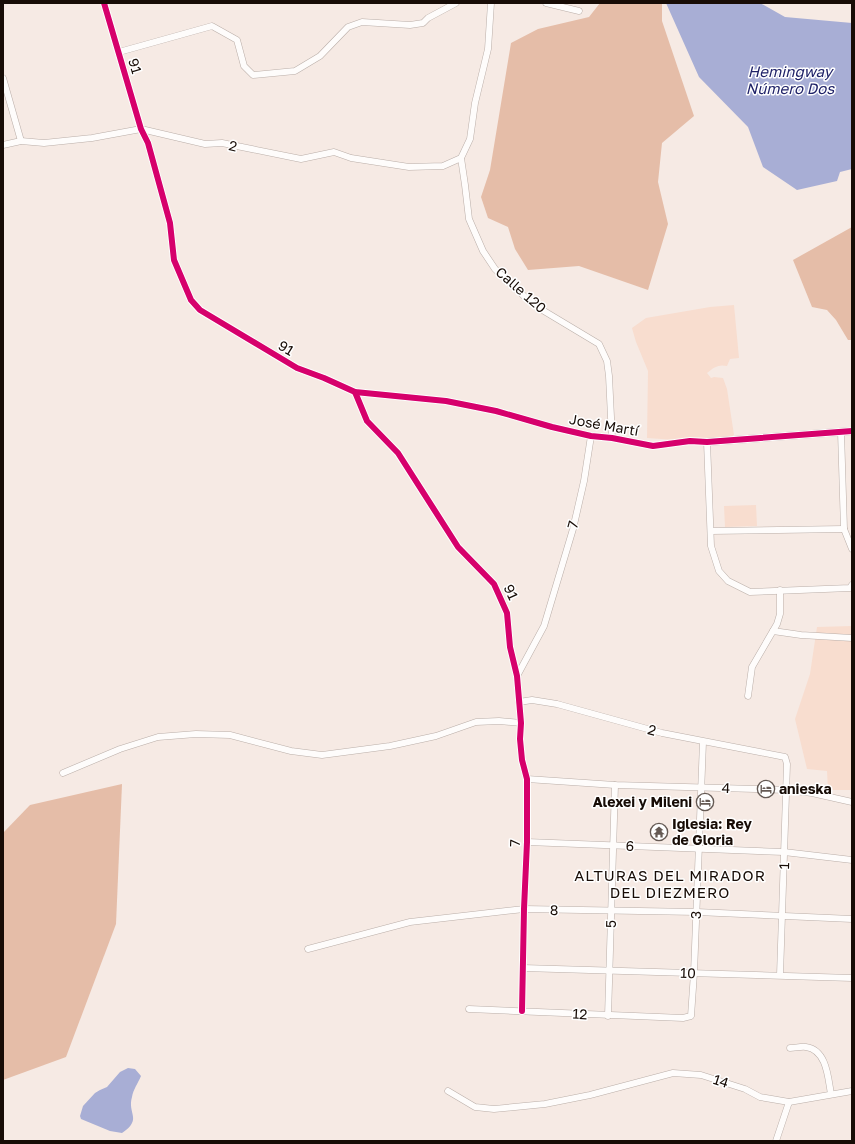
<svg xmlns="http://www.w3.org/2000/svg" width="855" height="1144" font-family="'Golos Text',sans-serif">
	<rect width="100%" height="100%" fill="#f6eae4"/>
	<g fill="#f8ddcf">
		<path d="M 734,305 L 739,358 L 730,359 L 727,366 C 719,364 714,367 707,373 L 711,378 L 714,377 L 723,378 L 727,389 L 734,435 L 732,437 L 690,441 L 647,438 L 648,371 L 636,342 L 632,328 L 646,318 L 710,307 Z"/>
		<path d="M 756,505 L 757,526 L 725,527 L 724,506 Z"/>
		<path d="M 852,626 L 852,790 L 828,790 L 827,771 L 807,769 L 795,719 L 810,674 L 817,627 Z"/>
	</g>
	<g fill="#e5bda8">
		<path d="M 600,3 L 662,3 L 662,21 L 694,116 L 662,143 L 658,182 L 668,224 L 648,290 L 579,266 L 528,270 L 515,249 L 508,227 L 488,218 L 481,197 L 490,170 L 511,43 L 538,29 L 589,17 Z"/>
		<path d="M 852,227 L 852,340 L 848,340 L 836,320 L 827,310 L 812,307 L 793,260 Z"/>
		<path d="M 122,784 L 116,924 L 66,1057 L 3,1080 L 3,833 L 30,805 Z"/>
	</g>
	<g fill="#a8aed5">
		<path d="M 666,3 L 760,3 L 785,17 L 852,23 L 852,169 L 840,172 L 837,181 L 797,190 L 763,167 L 748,127 L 699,77 Z"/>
		<path d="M 128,1068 L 135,1069 L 141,1076 C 138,1083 133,1090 132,1097 C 127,1114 143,1119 122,1133 L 110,1131 L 81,1119 L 80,1116 L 83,1106 L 95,1093 L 100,1090 L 107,1087 L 120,1072 Z"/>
	</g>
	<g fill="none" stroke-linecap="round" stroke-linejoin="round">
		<defs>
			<g id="minor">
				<path d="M 104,3 L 141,129 L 148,143 L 170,223 L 174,260 L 191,300 L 200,310 L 297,368 L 324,378 L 355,392 L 446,401 L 496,411 L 552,427 L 591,436 L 612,438 L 653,446 L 690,441 L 707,442 L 711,546 L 719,571 L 728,581 L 750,592 L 850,588 L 852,585"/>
				<path d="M 491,3 L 488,49 L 475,103 L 470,139 L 461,158 L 465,185 L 469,219 L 483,251 L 495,269 L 525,297 L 544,311 L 599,344 L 607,361 L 609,376 L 612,438"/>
				<path d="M 546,3 L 579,11"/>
				<path d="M 119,52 L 212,26 L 237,40 L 244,66 L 253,75 L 295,71 L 320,56 L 348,27 L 362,22 L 410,25 L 423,23 L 428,18 L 456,3"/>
				<path d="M 3,78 L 21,141"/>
				<path d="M 3,145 L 21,141 L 44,143 L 92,138 L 141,129 L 205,144 L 222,143 L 301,159 L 334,152 L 351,158 L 409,167 L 443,166 L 461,158"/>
				<path d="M 355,392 L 367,421 L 398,453 L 458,547 L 494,584 L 507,613 L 510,647 L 517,676 L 521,723 L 520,739 L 522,760 L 527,779 L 527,842 L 524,909 L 522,1011"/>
				<path d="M 841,432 L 844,529 L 852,549"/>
				<path d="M 711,531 L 844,529"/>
				<path d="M 773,631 L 801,635 L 852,638"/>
				<path d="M 517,676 L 544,626 L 573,529 L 584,481 L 591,436"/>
				<path d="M 748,696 L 752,667 L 777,624 L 780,614 L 780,590"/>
				<path d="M 519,702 L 532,700 L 557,704 L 662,733 L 785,757 L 787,764 L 780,975"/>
				<path d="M 63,773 L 120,749 L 158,737 L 196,734 L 230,735 L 291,751 L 322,755 L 390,746 L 436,736 L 476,722 L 499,721 L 521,723"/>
				<path d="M 527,779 L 615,785 L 786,790 L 812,793 L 852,802"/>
				<path d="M 527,842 L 784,852 L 852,860"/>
				<path d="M 308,949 L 410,922 L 524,909 L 697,912 L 852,919"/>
				<path d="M 523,968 L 852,978"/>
				<path d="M 469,1009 L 683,1018 L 691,1016 L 694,973 L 703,742"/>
				<path d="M 608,1016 L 615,785"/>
				<path d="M 790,1048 C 795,1048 802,1046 806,1047 C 827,1050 828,1078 831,1094"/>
				<path d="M 448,1091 L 475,1107 L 494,1109 L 545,1104 L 590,1095 L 673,1073 L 701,1075 L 745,1089 L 760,1097 L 789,1102 L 852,1091"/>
				<path d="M 776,1141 L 789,1102"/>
			</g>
			<path id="tertiary" d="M 707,442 L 852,431"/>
		</defs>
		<use href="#minor" stroke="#baaea8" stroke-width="7"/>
		<use href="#tertiary" stroke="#baaea8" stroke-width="8"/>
		<use href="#minor" stroke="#fefcfb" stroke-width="6"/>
		<use href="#tertiary" stroke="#fefcfb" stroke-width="7"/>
		<defs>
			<g id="cycleway">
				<path d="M 104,3 L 141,129 L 148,143 L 170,223 L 174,260 L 191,300 L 200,310 L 297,368 L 324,378 L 355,392 L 446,401 L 496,411 L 552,427 L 591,436 L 612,438 L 653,446 L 690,441 L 707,442 L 852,431"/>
				<path d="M 355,392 L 367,421 L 398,453 L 458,547 L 494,584 L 507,613 L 510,647 L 517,676 L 521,723 L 520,739 L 522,760 L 527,779 L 527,842 L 524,909 L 522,1011"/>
			</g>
		</defs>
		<use href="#cycleway" stroke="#fff" stroke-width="8"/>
		<use href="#cycleway" stroke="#d6006c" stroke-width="6"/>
	</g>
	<defs>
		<symbol id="hotel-ring" viewBox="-11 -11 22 22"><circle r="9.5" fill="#fff" stroke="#655a54" stroke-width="1.5"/><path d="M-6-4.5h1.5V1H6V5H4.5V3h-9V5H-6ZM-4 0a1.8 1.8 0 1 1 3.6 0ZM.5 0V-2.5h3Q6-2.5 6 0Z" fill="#655a54"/></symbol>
		<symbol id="temple-ring" viewBox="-11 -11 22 22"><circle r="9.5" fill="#fff" stroke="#655a54" stroke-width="1.5"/><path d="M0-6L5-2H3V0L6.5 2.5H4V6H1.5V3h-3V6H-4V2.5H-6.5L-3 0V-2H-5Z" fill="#655a54"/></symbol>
	</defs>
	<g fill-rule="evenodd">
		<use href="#hotel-ring" x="756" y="779" width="20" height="20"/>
		<use href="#hotel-ring" x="695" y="792" width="20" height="20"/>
		<use href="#temple-ring" x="649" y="822" width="20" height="20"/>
	</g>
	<g text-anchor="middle" stroke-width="3" stroke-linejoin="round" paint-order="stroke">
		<g font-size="14" fill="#170c06" stroke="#fff">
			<text transform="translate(135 66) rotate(74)" y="5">91</text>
			<text transform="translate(233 146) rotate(12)" y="5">2</text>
			<text transform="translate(521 290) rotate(41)" y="5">Calle 120</text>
			<text transform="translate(286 348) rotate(31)" y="5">91</text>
			<text transform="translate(604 425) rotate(10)" y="5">José Martí</text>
			<text transform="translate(573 525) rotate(-75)" y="5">7</text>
			<text transform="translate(511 592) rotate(65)" y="5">91</text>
			<text transform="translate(652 730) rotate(15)" y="5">2</text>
			<text transform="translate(726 788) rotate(2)" y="5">4</text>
			<text transform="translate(515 843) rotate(-88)" y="5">7</text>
			<text transform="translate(630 846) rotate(2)" y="5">6</text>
			<text transform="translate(784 866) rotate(-88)" y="5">1</text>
			<text transform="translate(554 910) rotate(1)" y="5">8</text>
			<text transform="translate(696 915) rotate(-88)" y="5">3</text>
			<text transform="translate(611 924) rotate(-88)" y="5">5</text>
			<text transform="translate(688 973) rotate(2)" y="5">10</text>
			<text transform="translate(580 1014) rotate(3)" y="5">12</text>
			<text transform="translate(721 1081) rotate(18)" y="5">14</text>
		</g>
		<g font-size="14" font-weight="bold" fill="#170c06" stroke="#fff" text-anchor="start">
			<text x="779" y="794">anieska</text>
			<text x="692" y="807" text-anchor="end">Alexei y Mileni</text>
			<text x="672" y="829">Iglesia: Rey<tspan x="672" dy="16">de Gloria</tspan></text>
		</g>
		<g font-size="15" font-style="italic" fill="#1f2268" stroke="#fff">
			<text x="790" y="77">Hemingway<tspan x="790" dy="17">Número Dos</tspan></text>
		</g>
		<g font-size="15" letter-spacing="1" fill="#170c06" stroke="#fff">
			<text x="670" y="881">ALTURAS DEL MIRADOR<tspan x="670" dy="17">DEL DIEZMERO</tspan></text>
		</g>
	</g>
	<rect width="855" height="1144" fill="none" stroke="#170c06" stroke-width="8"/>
</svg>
